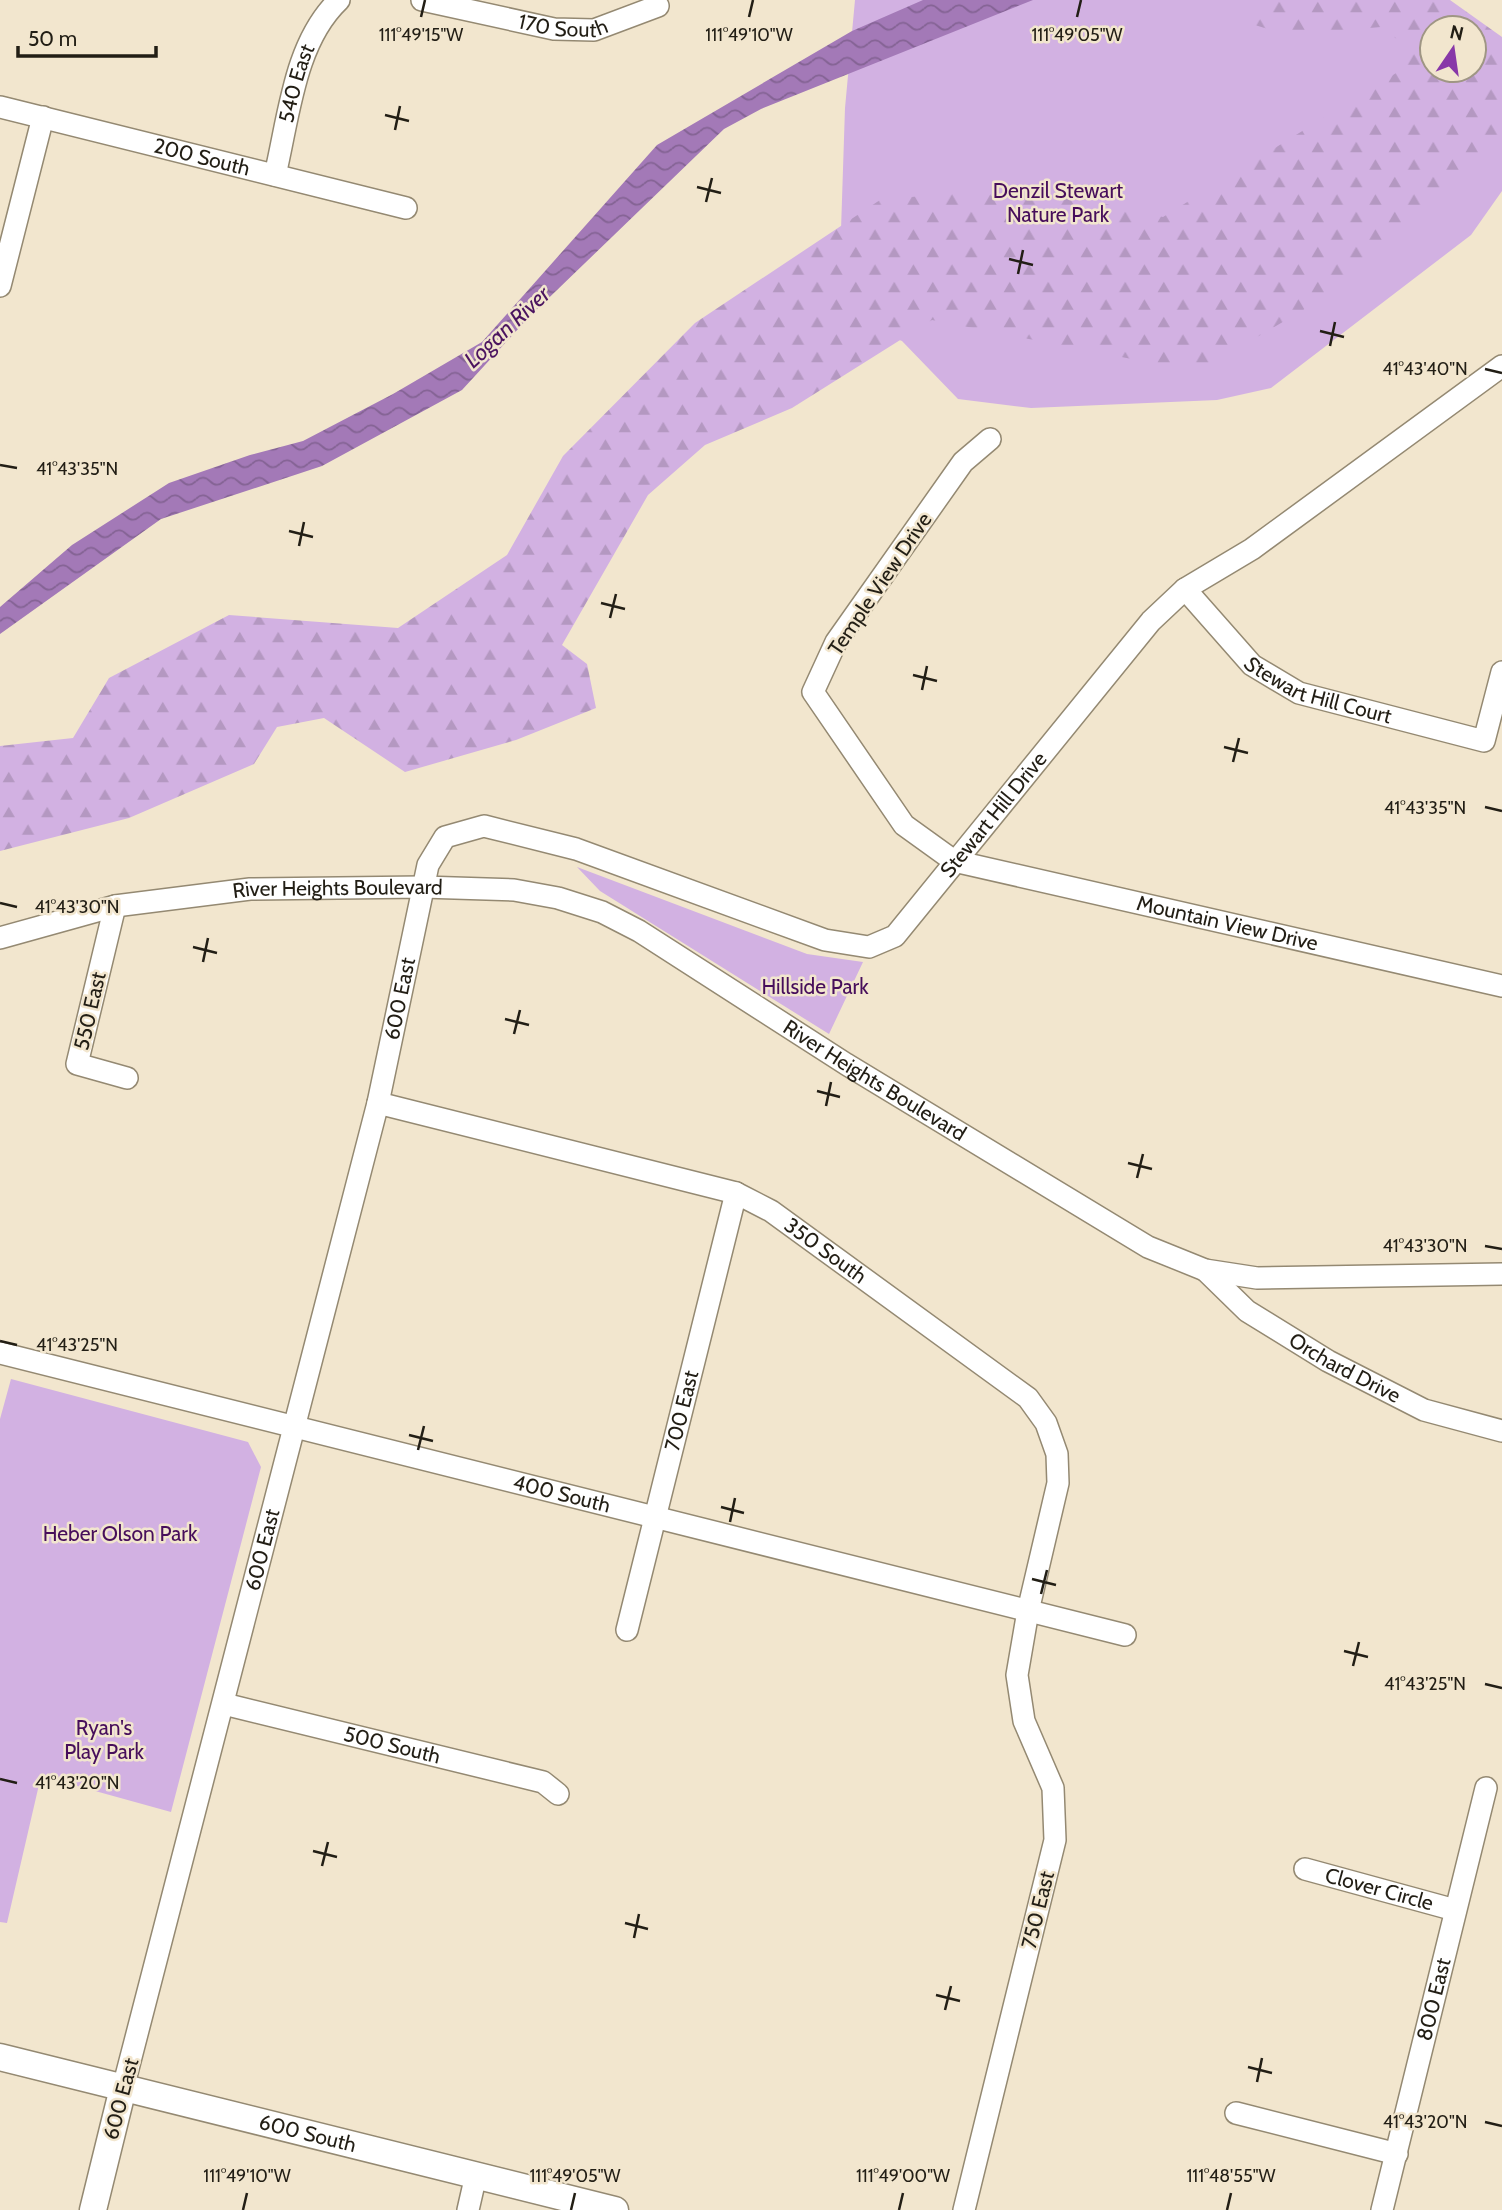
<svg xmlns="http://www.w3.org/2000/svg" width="1502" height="2210" font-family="Cabin,sans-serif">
	<defs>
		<pattern id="forest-firs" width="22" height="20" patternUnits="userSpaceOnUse" patternTransform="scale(1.75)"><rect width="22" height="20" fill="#d2b1e2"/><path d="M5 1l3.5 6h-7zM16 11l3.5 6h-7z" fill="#b498c1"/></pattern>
		<pattern id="water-waves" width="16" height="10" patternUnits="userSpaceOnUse" patternTransform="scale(1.75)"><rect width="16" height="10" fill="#a379b7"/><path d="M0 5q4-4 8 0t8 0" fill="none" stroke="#846394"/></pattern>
	</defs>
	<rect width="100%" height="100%" fill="#f2e6ce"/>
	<g fill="#d2b1e2">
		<path d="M 855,0 L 1423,0 L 1432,28 L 1432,70 L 1474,70 L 1502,56 L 1502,191 L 1471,235 L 1271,388 L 1217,400 L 1031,408 L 958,399 L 902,341 L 859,325 L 841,230 L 845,108 Z"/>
		<path d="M 577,867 L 807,954 L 863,962 L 829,1034 L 600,891 Z"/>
		<path d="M 11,1379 L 248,1442 L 261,1467 L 171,1812 L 41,1776 L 7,1923 L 0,1922 L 0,1419 Z"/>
	</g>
	<path fill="url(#forest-firs)" fill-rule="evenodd" d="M 1250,0 L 1450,0 L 1502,37 L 1502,145 L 1354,280 L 1242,346 L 1214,375 L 932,320 L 792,408 L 705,445 L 648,495 L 562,645 L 587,664 L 596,708 L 516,740 L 405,772 L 324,718 L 277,727 L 254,764 L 129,818 L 0,851 L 0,746 L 73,738 L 109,678 L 229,615 L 398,628 L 507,555 L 563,456 L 695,323 L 880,200 L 1026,186 L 1163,217 L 1401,70 L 1402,43 L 1381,27 L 1287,35 L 1245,22 ZM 1474,28 L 1474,70 L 1432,70 L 1432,28 Z"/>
	<path fill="url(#water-waves)" d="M 923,0 L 1033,0 L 761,109 L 724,129 L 529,317 L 462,390 L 322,466 L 161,519 L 0,634 L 0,607 L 72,545 L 169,483 L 250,455 L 303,441 L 393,394 L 482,342 L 657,145 L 852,31 Z"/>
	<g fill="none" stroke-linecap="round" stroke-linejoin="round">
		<defs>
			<g id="minor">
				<path id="s1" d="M 422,0 L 554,29 L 594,30 L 658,6"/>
				<path id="s2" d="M 0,107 L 406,208"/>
				<path id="s3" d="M 275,175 C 289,117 294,43 339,0"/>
				<path d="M 0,286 L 43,117"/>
				<path id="s4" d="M 990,439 L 963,462 L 836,642 L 813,692 L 904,825 L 954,861 L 1502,986"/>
				<path id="s5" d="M 1185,589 L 1252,665 L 1299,693 L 1484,741 L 1502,672"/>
				<path d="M 115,906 L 77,1064 L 127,1078"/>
				<path id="s6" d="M 0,938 L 115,906 L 250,889 L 423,887 L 514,890 L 558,898 L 602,912 L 639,931 L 846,1064 L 1148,1247 L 1205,1270 L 1257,1278 L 1502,1274"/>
				<path id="s7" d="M 378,1103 L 736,1193 L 771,1211 L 1028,1398 L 1046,1423 L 1057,1454 L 1058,1483 L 1028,1611 L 1017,1675 L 1024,1721 L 1053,1788 L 1055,1840 L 964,2210"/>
				<path id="s8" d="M 1205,1270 L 1247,1311 L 1328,1361 L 1424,1410 L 1502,1431"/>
				<path id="s9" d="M 0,1353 L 1125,1635"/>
				<path id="s10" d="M 627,1630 L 736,1193"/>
				<path id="s11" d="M 224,1704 L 543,1782 L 558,1794"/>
				<path id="s12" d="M 1305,1869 L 1455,1910"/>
				<path id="s13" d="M 123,2088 L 378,1103 L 428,865 L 445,837 L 484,826 L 576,849 L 825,940 L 869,947 L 895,936 L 1151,621 L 1185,589 L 1252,549 L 1502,366"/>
				<path d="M 1236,2113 L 1397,2154"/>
				<path d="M 468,2210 L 476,2175"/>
				<path id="s14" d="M 1382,2210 L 1486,1788"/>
			</g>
			<g id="tertiary">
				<path id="s15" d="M 0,2057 L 615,2210"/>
				<path d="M 93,2210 L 123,2088"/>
			</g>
		</defs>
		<use href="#minor" stroke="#948972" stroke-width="24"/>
		<use href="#tertiary" stroke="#948972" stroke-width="29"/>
		<use href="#minor" stroke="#fff" stroke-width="21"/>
		<use href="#tertiary" stroke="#fff" stroke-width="26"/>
	</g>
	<path fill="none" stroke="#221e15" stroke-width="2.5" d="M 421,17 L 425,0M 749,17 L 753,0M 1077,17 L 1081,0M 385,115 L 409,121M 395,130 L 400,106M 697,187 L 721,193M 706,202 L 712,178M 1009,259 L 1033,265M 1018,274 L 1023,250M 1320,331 L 1344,337M 1330,346 L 1335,322M 1485,369 L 1502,373M 0,465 L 17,468M 289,531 L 313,537M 299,546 L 304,522M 601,603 L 625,609M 610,618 L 616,594M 913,675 L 937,681M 922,690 L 927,666M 1224,747 L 1248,753M 1233,762 L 1239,738M 1485,807 L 1502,811M 0,903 L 17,907M 193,947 L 217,953M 203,962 L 208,938M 505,1019 L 529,1025M 514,1034 L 520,1010M 817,1091 L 840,1097M 826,1106 L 831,1082M 1128,1163 L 1152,1169M 1137,1178 L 1143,1154M 1485,1246 L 1502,1249M 0,1341 L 17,1345M 409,1435 L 433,1441M 418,1450 L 424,1426M 721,1507 L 744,1513M 730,1522 L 735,1498M 1032,1579 L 1056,1585M 1041,1594 L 1047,1570M 1344,1651 L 1368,1657M 1353,1666 L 1359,1642M 1485,1684 L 1502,1688M 0,1779 L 17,1783M 313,1851 L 337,1857M 322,1866 L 328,1842M 625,1923 L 648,1929M 634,1938 L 639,1914M 936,1995 L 960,2001M 945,2010 L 951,1986M 1248,2067 L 1272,2073M 1257,2082 L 1262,2058M 1485,2122 L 1502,2126M 243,2210 L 247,2193M 571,2210 L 575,2193M 899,2210 L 903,2193M 1227,2210 L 1231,2193"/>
	<g text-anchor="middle" stroke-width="5" stroke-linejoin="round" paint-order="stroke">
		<g font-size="21" fill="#221e15" stroke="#f2e6ce">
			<text dy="7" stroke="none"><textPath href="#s1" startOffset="144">170 South</textPath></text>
			<text dy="7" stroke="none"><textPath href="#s3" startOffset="94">540 East</textPath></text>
			<text dy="7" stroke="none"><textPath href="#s2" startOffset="208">200 South</textPath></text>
			<text transform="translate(880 584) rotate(-56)" y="7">Temple View Drive</text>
			<text dy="7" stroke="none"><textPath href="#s5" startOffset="173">Stewart Hill Court</textPath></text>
			<text dy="7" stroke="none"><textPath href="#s13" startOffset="1923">Stewart Hill Drive</textPath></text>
			<text dy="7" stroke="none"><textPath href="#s6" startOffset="343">River Heights Boulevard</textPath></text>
			<text dy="7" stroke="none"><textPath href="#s4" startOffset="814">Mountain View Drive</textPath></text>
			<text dy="7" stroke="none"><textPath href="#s13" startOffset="1124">600 East</textPath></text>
			<text transform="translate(90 1011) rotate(-77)" y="7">550 East</text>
			<text dy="7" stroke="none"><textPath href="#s6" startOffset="931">River Heights Boulevard</textPath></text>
			<text dy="7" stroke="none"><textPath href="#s7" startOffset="476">350 South</textPath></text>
			<text dy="7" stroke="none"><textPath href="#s8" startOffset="172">Orchard Drive</textPath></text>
			<text dy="7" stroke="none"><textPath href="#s10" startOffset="226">700 East</textPath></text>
			<text dy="7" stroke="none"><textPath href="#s9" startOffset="579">400 South</textPath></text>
			<text dy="7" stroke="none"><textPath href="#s13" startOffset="556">600 East</textPath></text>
			<text dy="7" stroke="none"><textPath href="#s11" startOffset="173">500 South</textPath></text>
			<text dy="7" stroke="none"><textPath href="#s12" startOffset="77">Clover Circle</textPath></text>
			<text transform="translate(1038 1910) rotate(-76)" y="7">750 East</text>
			<text dy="7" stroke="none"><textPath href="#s14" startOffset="217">800 East</textPath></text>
			<text transform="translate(121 2099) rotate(-75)" y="7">600 East</text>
			<text dy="7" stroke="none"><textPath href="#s15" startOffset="317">600 South</textPath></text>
		</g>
		<g font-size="21" fill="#470e5b" stroke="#f2e6ce">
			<text x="1058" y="198">Denzil Stewart<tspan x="1058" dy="24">Nature Park</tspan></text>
			<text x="815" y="994">Hillside Park</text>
			<text x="120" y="1541">Heber Olson Park</text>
			<text x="104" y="1735">Ryan's<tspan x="104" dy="24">Play Park</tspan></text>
		</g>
		<g font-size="23" font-style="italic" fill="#4b1460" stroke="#f2e6ce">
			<text transform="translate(507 327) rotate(-43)" y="8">Logan River</text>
		</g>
	</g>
	<g font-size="18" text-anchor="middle" fill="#221e15" stroke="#f2e6ce" stroke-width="5" stroke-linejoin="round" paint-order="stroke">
		<text x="421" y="41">111°49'15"W</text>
		<text x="749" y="41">111°49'10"W</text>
		<text x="1077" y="41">111°49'05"W</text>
		<text x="1425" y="375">41°43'40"N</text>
		<text x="77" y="475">41°43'35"N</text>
		<text x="1425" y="814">41°43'35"N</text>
		<text x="77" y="913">41°43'30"N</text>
		<text x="1425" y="1252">41°43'30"N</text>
		<text x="77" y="1351">41°43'25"N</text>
		<text x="1425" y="1690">41°43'25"N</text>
		<text x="77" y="1789">41°43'20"N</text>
		<text x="1425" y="2128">41°43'20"N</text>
		<text x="247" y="2182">111°49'10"W</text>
		<text x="575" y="2182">111°49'05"W</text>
		<text x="903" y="2182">111°49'00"W</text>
		<text x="1231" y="2182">111°48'55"W</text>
	</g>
	<g transform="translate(1453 49) rotate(13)"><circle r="33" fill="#f2e6ce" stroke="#9f9684" stroke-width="2"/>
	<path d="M0-5L12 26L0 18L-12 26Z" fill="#8838a8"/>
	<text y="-10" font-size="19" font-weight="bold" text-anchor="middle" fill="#221e15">N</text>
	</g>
	<path d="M18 46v10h138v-10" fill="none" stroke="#221e15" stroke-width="3.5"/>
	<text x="28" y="46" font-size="21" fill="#221e15" stroke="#f2e6ce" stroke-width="5" paint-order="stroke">50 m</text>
</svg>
